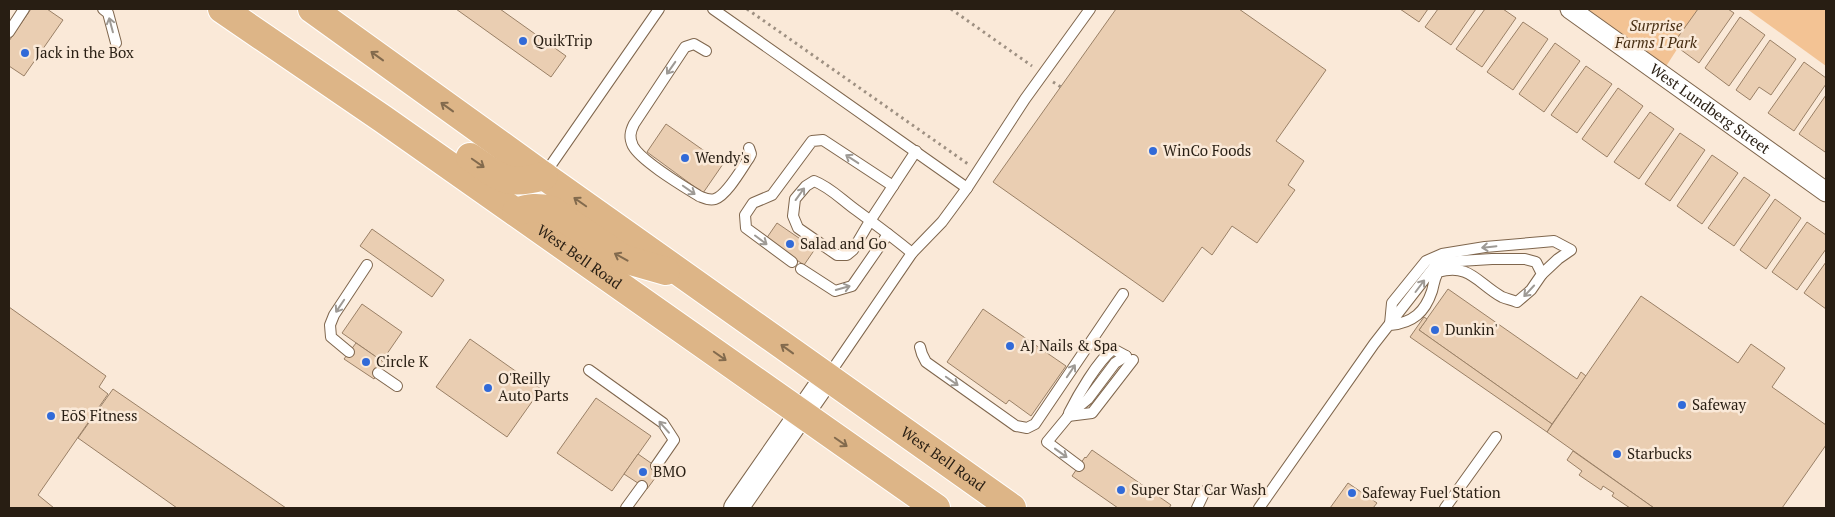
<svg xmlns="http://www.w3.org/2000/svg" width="1835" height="517" font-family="'PT Serif',serif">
	<rect width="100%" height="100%" fill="#fae9d8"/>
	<g fill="#f3c394">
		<path d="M 1577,9 L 1703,9 L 1663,71 Z"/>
		<path d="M 1747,9 L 1826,9 L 1826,66 Z"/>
	</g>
	<g fill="#eaceb2" stroke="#9a8066">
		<path d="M 31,9 L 47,9 L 63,20 L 24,76 L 9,66 L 9,41 Z"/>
		<path d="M 456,9 L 500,9 L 566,56 L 551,77 Z"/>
		<path d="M 1116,9 L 1239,9 L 1326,70 L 1276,141 L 1304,161 L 1288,185 L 1295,190 L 1257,243 L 1232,226 L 1212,255 L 1202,247 L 1163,302 L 993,182 Z"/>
		<path d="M 1400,9 L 1428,9 L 1419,22 Z"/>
		<path d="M 1438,9 L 1476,9 L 1451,45 L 1425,27 Z"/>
		<path d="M 1485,9 L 1503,9 L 1516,18 L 1482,67 L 1456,49 Z"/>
		<path d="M 1698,9 L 1728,9 L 1734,13 L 1699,63 L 1673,44 Z"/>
		<path d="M 1740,17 L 1765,35 L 1729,86 L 1705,68 Z"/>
		<path d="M 1523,22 L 1548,39 L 1513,90 L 1487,72 Z"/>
		<path d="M 1770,40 L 1796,59 L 1771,95 L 1759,87 L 1750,100 L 1736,90 Z"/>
		<path d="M 1555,43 L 1580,61 L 1544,112 L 1519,94 Z"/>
		<path d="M 1804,62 L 1826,78 L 1826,84 L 1794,131 L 1768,113 Z"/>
		<path d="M 1586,66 L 1612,84 L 1577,133 L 1551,115 Z"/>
		<path d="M 1618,88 L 1643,106 L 1607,157 L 1582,139 Z"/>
		<path d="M 1826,95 L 1826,150 L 1825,152 L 1799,134 Z"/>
		<path d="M 1650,112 L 1674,129 L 1639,179 L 1614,162 Z"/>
		<path d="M 666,124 L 723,164 L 703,193 L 647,152 Z"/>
		<path d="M 1680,133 L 1705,150 L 1670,201 L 1645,184 Z"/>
		<path d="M 1712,155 L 1738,173 L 1702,224 L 1677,206 Z"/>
		<path d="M 1744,177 L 1770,195 L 1734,246 L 1708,228 Z"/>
		<path d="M 1775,199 L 1801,218 L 1766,269 L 1740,250 Z"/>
		<path d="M 1807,222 L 1826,235 L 1826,249 L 1797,290 L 1772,272 Z"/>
		<path d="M 777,223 L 815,249 L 804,265 L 766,239 Z"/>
		<path d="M 372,229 L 444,280 L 432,297 L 360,246 Z"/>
		<path d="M 1826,262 L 1826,309 L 1804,293 Z"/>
		<path d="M 1448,289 L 1577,379 L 1581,372 L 1586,376 L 1552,424 L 1419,330 Z"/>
		<path d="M 1641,296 L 1738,363 L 1751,344 L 1785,368 L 1772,387 L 1826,425 L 1826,445 L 1782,508 L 1654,508 L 1547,432 Z"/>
		<path d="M 362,304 L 402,332 L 382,361 L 342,333 Z"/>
		<path d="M 9,307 L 106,376 L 99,387 L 108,394 L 38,495 L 54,508 L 9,508 Z"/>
		<path d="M 983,309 L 1066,366 L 1031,416 L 1009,400 L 1006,404 L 947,362 Z"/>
		<path d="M 1424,317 L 1427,319 L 1419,330 L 1552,424 L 1547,432 L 1410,337 Z"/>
		<path d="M 470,339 L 541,389 L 507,437 L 436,387 Z"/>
		<path d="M 356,343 L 385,363 L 374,379 L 344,359 Z"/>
		<path d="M 113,389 L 286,508 L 177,508 L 78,438 Z"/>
		<path d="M 596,398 L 651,436 L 612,491 L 557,453 Z"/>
		<path d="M 1092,450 L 1171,505 L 1169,508 L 1118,508 L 1072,476 L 1085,457 L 1086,458 Z"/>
		<path d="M 1573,451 L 1654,508 L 1630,508 L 1612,496 L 1614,493 L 1603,486 L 1601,490 L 1579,475 L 1582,471 L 1567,460 Z"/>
		<path d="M 638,454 L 661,470 L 647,489 L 624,474 Z"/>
		<path d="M 1348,483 L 1377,503 L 1373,508 L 1330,508 Z"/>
	</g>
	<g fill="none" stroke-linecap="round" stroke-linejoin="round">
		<defs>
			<g id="service">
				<path d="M 103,9 L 108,13 L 116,43"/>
				<path d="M 713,9 L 967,188"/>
				<path d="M 9,32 L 24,9"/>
				<path d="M 706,51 L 694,44 L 685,47 L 634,124 C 630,132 629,138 633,146 C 641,161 683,186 699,196 C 704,198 709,201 715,199 C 727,195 742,168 749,158 L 751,154 L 749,148"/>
				<path d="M 544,175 L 659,9"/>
				<path d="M 912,253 C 894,238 875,224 856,210 C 842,200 830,187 814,181 L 806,186 L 795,199 L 793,216 L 798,228 L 837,255 L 847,255 L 853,250 L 870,221 L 916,151"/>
				<path d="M 792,262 L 746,228 L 745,215 L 753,203 L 772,195 L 812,141 L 823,140 L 893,186"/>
				<path d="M 801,269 L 835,291 L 852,286 L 888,234"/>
				<path d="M 1390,324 L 1392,303 L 1426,261 L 1442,254 L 1485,247 L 1554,241 L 1571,250 L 1558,259 L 1542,274"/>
				<path d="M 920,347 L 922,354 L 926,362 L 1016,426 L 1027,428 L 1035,424 L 1123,294"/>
				<path d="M 349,352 L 331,337 L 330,325 L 334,315 L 367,265"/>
				<path d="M 589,370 L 663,423 L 674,440 L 656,466"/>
				<path d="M 378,373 L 397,386"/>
				<path d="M 828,376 L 912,253 L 942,222 L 967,188 L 1025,99 L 1090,9"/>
				<path d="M 1069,413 C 1078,395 1097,362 1113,349 L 1126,356"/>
				<path d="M 1068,416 L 1092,413 L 1133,360"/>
				<path d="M 1079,466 L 1047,442 L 1071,413 L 1088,399 L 1115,363 L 1126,356"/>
				<path d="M 626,508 L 642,486"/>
				<path d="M 1197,508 L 1205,491"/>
				<path d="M 1259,508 L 1374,344 L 1434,267 L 1443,262 L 1492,259 L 1525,259 L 1536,262 L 1542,274 L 1531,290 L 1517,302 C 1512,300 1507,299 1502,297 C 1477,283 1470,263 1438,272 C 1434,279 1434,284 1432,291 C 1425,312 1413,323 1390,325"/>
				<path d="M 1445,508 L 1496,437"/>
			</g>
			<g id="minor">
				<path id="s1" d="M 1570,9 L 1826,192"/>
			</g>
			<path id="tertiary" d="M 736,508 L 827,377"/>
			<g id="primary">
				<path id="s2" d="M 222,9 L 383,119 L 936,508"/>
				<path id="s3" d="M 312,9 L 544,176 L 1012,508"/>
				<path d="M 470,157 C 501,178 506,187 544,176"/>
				<path d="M 516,212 C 529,207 538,207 552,210 L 624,259 L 666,271"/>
			</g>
		</defs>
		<use href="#service" stroke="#7f664d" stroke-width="12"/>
		<use href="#minor" stroke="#7f664d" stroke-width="21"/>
		<use href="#tertiary" stroke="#7f664d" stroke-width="26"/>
		<use href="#primary" stroke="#fff" stroke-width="30"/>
		<g stroke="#9e9082" stroke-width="3" stroke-dasharray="2.5 4" stroke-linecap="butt">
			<path d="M 747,9 L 968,164"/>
			<path d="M 951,9 L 1032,66"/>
			<path d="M 1053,82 L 1061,87"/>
		</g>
		<use href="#service" stroke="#fff" stroke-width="10"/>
		<use href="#minor" stroke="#fff" stroke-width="19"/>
		<use href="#tertiary" stroke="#fff" stroke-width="24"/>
		<use href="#primary" stroke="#ddb587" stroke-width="28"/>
	</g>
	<defs><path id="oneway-shaft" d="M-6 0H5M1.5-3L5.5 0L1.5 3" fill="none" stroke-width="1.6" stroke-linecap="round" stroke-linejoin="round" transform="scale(1.25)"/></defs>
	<g stroke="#9e9a95">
		<use href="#oneway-shaft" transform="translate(111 25) rotate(-105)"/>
		<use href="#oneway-shaft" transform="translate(671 68) rotate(125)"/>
		<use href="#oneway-shaft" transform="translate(852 159) rotate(-147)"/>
		<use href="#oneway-shaft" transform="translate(689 190) rotate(35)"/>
		<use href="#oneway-shaft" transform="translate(800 194) rotate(-54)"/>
		<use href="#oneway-shaft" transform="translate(761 240) rotate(37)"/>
		<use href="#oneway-shaft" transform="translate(1489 247) rotate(174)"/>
		<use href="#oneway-shaft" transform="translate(1420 286) rotate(-53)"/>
		<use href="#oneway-shaft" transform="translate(843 288) rotate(-16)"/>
		<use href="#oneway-shaft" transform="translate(1529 291) rotate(133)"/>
		<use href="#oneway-shaft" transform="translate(340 306) rotate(124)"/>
		<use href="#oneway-shaft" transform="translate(1071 371) rotate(-56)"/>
		<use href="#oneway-shaft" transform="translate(952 381) rotate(35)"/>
		<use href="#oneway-shaft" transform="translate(664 427) rotate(-131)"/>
		<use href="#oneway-shaft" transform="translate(1061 453) rotate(36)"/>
	</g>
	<g stroke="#826a4d">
		<use href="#oneway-shaft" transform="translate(377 56) rotate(-144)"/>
		<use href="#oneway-shaft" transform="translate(447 107) rotate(-144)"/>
		<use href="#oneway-shaft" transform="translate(478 163) rotate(35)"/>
		<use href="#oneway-shaft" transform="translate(580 202) rotate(-145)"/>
		<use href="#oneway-shaft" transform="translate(621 257) rotate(-151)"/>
		<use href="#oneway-shaft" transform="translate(787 349) rotate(-144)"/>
		<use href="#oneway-shaft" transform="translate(720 356) rotate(35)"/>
		<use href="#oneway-shaft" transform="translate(841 442) rotate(35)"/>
	</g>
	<g fill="#316ad8" stroke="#fae9d8" stroke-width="2">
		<circle cx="523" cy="41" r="5"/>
		<circle cx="25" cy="53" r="5"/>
		<circle cx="1153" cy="151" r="5"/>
		<circle cx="685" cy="158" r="5"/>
		<circle cx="790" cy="244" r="5"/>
		<circle cx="1435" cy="330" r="5"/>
		<circle cx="1010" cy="346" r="5"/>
		<circle cx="366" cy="362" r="5"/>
		<circle cx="488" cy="388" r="5"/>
		<circle cx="1682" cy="405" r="5"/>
		<circle cx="51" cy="416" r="5"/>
		<circle cx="1617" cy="454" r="5"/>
		<circle cx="643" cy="472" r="5"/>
		<circle cx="1121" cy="490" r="5"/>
		<circle cx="1352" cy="493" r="5"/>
	</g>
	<g text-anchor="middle" stroke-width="5" stroke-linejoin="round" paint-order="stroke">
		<g font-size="15" font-style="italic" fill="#472e13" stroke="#fae9d8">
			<text x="1656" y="31">Surprise<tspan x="1656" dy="17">Farms I Park</tspan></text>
		</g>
		<g font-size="15" fill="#281e13" stroke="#fae9d8" text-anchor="start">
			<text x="533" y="46">QuikTrip</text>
			<text x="35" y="58">Jack in the Box</text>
			<text x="1163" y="156">WinCo Foods</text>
			<text x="695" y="163">Wendy's</text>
			<text x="800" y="249">Salad and Go</text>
			<text x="1445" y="335">Dunkin'</text>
			<text x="1020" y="351">AJ Nails &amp; Spa</text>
			<text x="376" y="367">Circle K</text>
			<text x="498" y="384">O'Reilly<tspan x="498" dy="17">Auto Parts</tspan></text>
			<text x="1692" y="410">Safeway</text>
			<text x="61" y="421">EōS Fitness</text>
			<text x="1627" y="459">Starbucks</text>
			<text x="653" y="477">BMO</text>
			<text x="1131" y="495">Super Star Car Wash</text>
			<text x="1362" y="498">Safeway Fuel Station</text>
		</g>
		<g font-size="15" fill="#281e13" stroke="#fae9d8">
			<text dy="5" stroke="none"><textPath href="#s1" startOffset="172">West Lundberg Street</textPath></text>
			<text dy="5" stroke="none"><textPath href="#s2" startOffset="435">West Bell Road</textPath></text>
			<text dy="5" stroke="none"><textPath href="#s3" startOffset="775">West Bell Road</textPath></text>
		</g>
	</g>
	<rect width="1835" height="517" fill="none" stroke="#281e13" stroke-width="20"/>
</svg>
